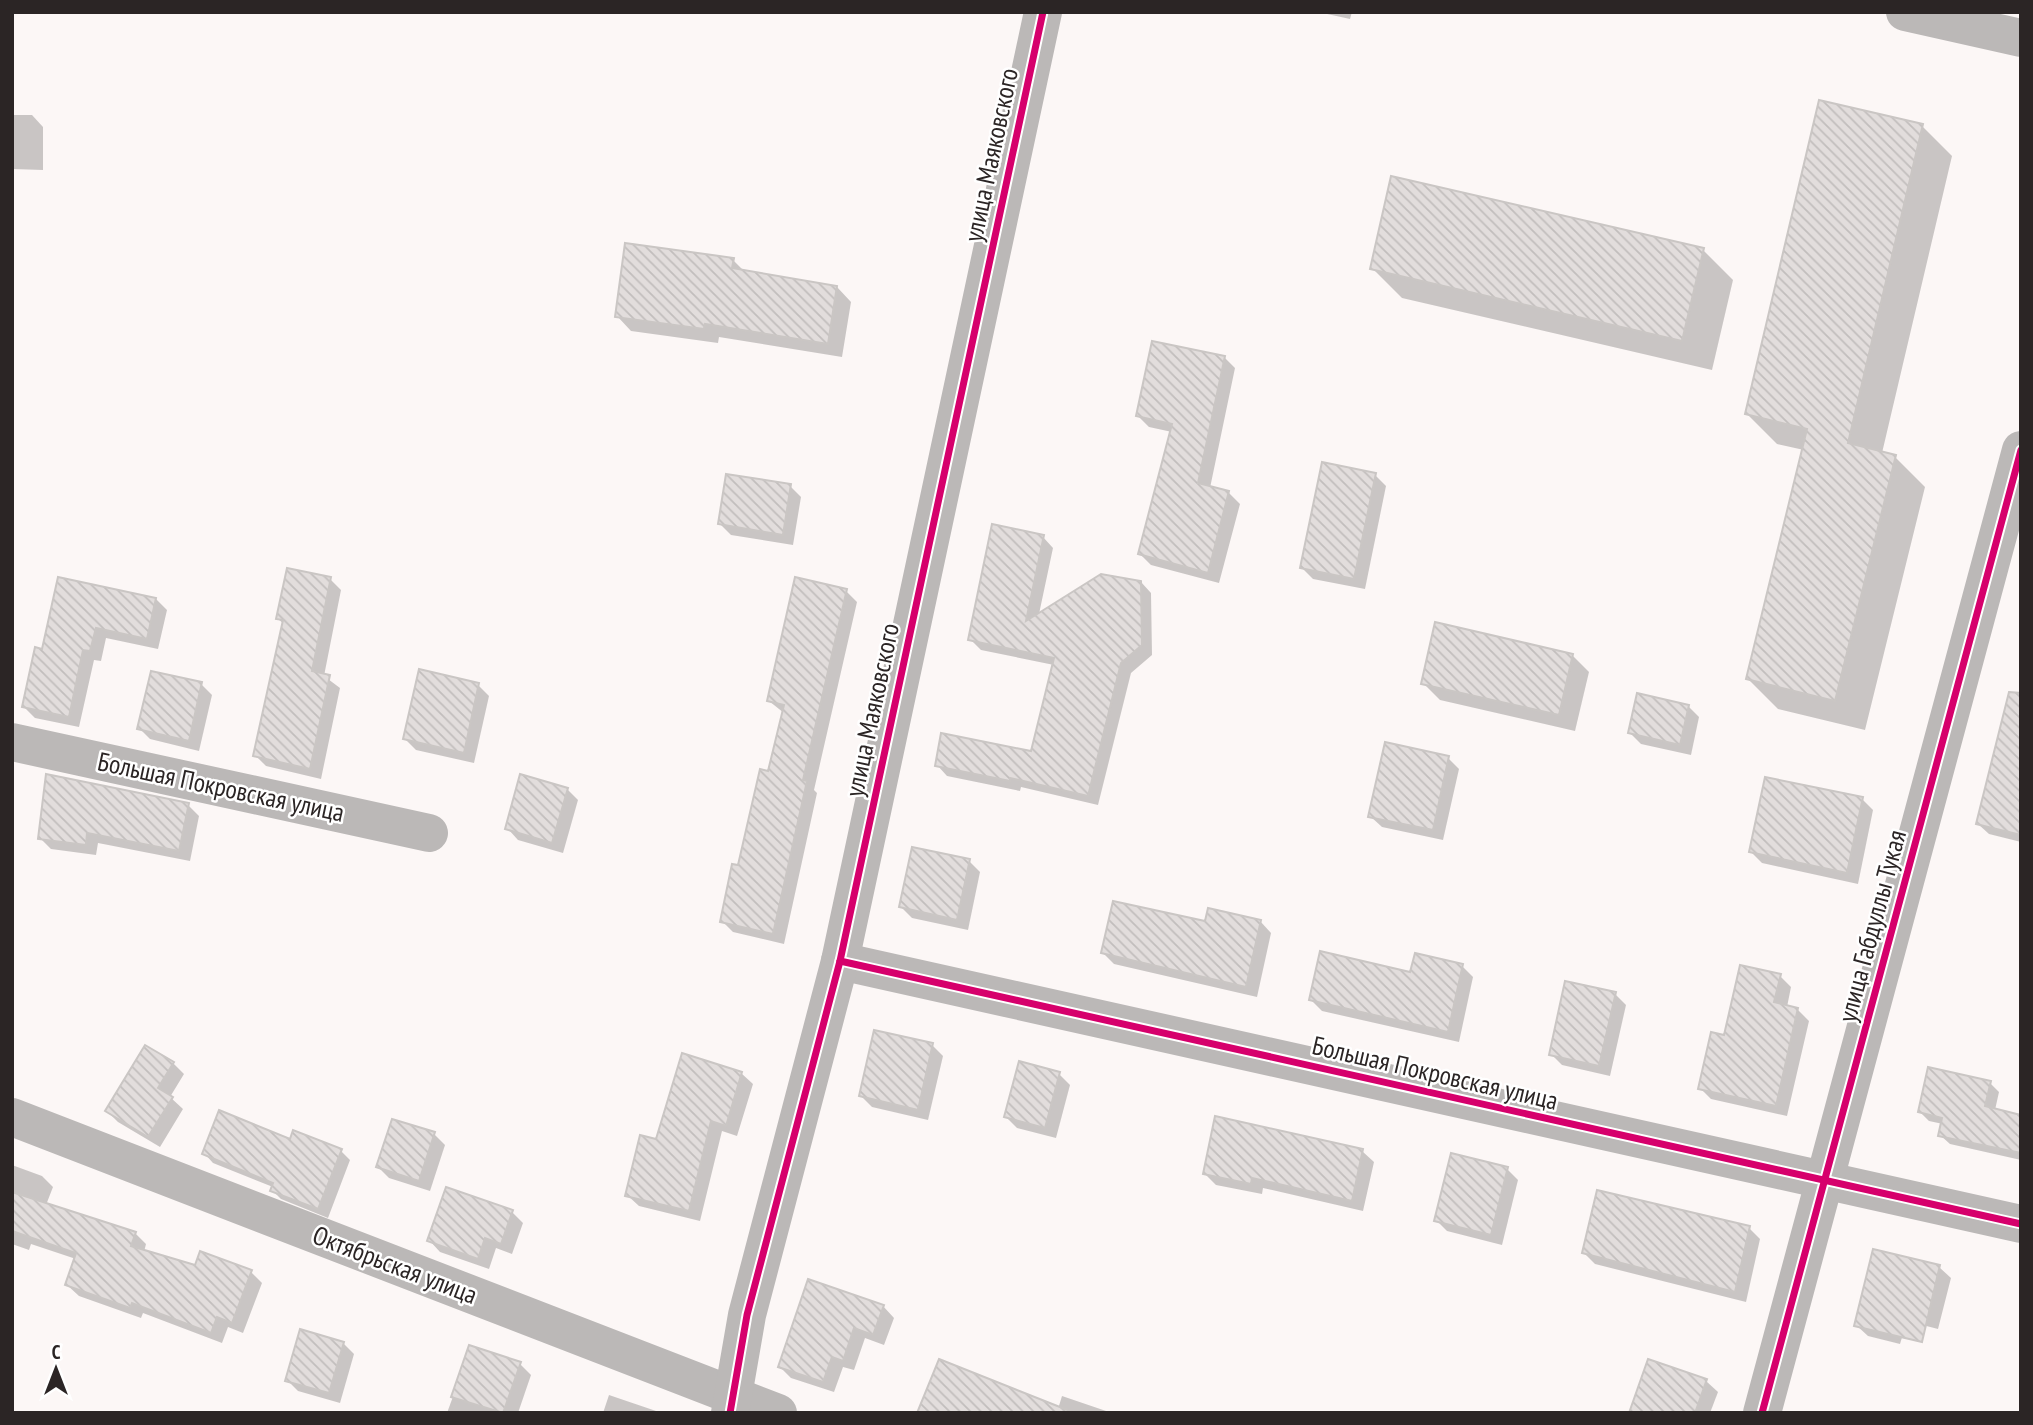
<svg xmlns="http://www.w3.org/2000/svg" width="2033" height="1425" font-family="'PT Sans Narrow',sans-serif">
	<defs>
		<pattern id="building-back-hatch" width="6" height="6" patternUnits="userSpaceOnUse" patternTransform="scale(1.75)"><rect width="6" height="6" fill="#e2dddc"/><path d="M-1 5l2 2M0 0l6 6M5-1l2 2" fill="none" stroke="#c2bebd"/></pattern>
	</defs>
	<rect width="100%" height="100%" fill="#fcf7f6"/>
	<g fill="#0003">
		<path d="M 1318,12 L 1352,12 L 1350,19 Z"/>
		<path d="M 12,115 L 32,115 L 43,127 L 43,170 L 12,169 Z"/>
		<path d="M 1922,126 L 1952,156 L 1882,453 L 1895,457 L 1925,487 L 1865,730 L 1778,709 L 1748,679 L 1804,450 L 1777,444 L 1747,414 Z"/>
		<path d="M 1703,250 L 1733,280 L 1712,370 L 1402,298 L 1372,268 Z"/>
		<path d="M 733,260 L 745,272 L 837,287 L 851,302 L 842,357 L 719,337 L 718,343 L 631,331 L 617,316 Z"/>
		<path d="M 1224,357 L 1235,368 L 1210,488 L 1229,493 L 1240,504 L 1219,583 L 1151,565 L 1140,554 L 1172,432 L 1149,427 L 1138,416 Z"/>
		<path d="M 1375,475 L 1386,486 L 1365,589 L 1313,579 L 1302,568 Z"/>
		<path d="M 790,486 L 801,497 L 793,545 L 731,535 L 720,524 Z"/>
		<path d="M 1043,537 L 1053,548 L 1039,614 L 1141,582 L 1151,593 L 1152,655 L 1131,673 L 1098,805 L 1021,787 L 1020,791 L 947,776 L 937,765 L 1032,753 L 1054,665 L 981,650 L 970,639 Z"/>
		<path d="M 330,579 L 341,590 L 324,676 L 340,688 L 321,779 L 266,766 L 255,755 L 284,624 L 278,619 Z"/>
		<path d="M 846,591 L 857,602 L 814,790 L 817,793 L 784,944 L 733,932 L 722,921 L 770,773 L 784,713 L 769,701 Z"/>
		<path d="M 156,599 L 167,610 L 158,649 L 106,638 L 101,661 L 94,660 L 79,727 L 35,718 L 24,707 L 44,651 Z"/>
		<path d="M 1572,655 L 1589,672 L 1575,731 L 1440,700 L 1423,683 Z"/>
		<path d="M 201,684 L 212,695 L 199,751 L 150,739 L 139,728 Z"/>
		<path d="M 478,685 L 489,696 L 474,763 L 416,750 L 405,739 Z"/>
		<path d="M 1688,706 L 1699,717 L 1691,755 L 1641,744 L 1630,733 Z"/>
		<path d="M 2021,717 L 2021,842 L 1989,834 L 1978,824 Z"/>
		<path d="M 1448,758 L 1459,769 L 1443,840 L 1382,827 L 1370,816 Z"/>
		<path d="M 567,789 L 578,800 L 563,853 L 518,840 L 507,828 Z"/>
		<path d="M 1862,799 L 1873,810 L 1858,884 L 1762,863 L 1751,852 Z"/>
		<path d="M 188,805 L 199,816 L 190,861 L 98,843 L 96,855 L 51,849 L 40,838 Z"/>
		<path d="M 969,861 L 980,872 L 968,930 L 912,918 L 901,907 Z"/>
		<path d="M 1260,921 L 1271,933 L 1257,997 L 1114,964 L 1103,953 L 1206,923 Z"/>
		<path d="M 1462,966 L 1473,977 L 1459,1042 L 1322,1011 L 1311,1000 Z"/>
		<path d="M 1780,976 L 1791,987 L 1787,1007 L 1798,1010 L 1809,1021 L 1787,1116 L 1711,1099 L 1700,1088 L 1726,1037 Z"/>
		<path d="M 1615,994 L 1626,1005 L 1610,1076 L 1562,1065 L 1551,1054 Z"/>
		<path d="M 932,1045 L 943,1056 L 928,1120 L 872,1107 L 861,1096 Z"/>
		<path d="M 173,1063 L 184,1074 L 170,1097 L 183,1109 L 160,1147 L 118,1122 L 107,1111 Z"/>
		<path d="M 741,1073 L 753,1084 L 737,1136 L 722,1131 L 700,1221 L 639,1206 L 627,1195 L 657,1141 Z"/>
		<path d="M 1059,1074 L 1070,1085 L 1056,1138 L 1017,1128 L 1006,1117 Z"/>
		<path d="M 1990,1083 L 1999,1092 L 1995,1110 L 2021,1117 L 2021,1160 L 1950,1144 L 1940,1135 L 1943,1124 L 1929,1121 L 1920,1112 Z"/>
		<path d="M 434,1134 L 445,1145 L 430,1191 L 389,1178 L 378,1167 Z"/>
		<path d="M 291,1141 L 341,1151 L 350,1160 L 328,1218 L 281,1199 L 272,1190 L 273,1187 L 213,1163 L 204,1153 Z"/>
		<path d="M 1362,1151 L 1374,1162 L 1363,1211 L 1263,1188 L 1262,1194 L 1216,1185 L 1205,1174 Z"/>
		<path d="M 12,1165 L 42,1176 L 53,1187 L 46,1205 L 135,1233 L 146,1244 L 144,1252 L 196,1267 L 201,1253 L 251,1272 L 262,1283 L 243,1333 L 228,1327 L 222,1343 L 143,1313 L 141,1318 L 79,1296 L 67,1285 L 76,1259 L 31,1244 L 29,1250 L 12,1244 Z"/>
		<path d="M 1507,1169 L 1518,1180 L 1502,1245 L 1447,1231 L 1436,1220 Z"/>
		<path d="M 512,1212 L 523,1223 L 512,1254 L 496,1248 L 489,1269 L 440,1252 L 429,1240 Z"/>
		<path d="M 1749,1228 L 1760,1239 L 1746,1302 L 1595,1264 L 1584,1253 Z"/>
		<path d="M 1939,1267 L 1951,1278 L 1938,1329 L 1907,1321 L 1900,1344 L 1868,1336 L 1856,1325 Z"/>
		<path d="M 883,1306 L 894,1318 L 884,1345 L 865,1338 L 854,1370 L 843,1367 L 834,1392 L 791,1378 L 780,1367 Z"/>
		<path d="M 343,1343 L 354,1354 L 340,1403 L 298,1391 L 287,1380 Z"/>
		<path d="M 471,1347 L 520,1364 L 531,1375 L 518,1413 L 447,1413 Z"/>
		<path d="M 1649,1361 L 1706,1381 L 1718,1392 L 1710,1413 L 1631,1413 Z"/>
		<path d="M 609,1395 L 659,1412 L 660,1413 L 603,1413 Z"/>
		<path d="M 1062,1396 L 1112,1413 L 927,1413 L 1058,1409 Z"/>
	</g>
	<g fill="url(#building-back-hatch)" stroke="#cac6c4" stroke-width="2">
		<path d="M 1819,100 L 1923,124 L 1848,443 L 1896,455 L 1835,701 L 1746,679 L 1807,429 L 1745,414 Z"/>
		<path d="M 1391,176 L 1704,248 L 1682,341 L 1370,269 Z"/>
		<path d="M 625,243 L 734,258 L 732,268 L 837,286 L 828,344 L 705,324 L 704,329 L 615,317 Z"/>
		<path d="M 1152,341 L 1225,356 L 1198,483 L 1229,491 L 1208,573 L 1138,554 L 1172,424 L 1136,416 Z"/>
		<path d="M 1322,462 L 1376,473 L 1354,579 L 1300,568 Z"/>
		<path d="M 726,474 L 791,484 L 783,535 L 718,524 Z"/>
		<path d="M 992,524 L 1044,535 L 1026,621 L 1101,574 L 1141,581 L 1142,645 L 1121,663 L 1088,796 L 1010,778 L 1010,781 L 935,766 L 941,733 L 1031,751 L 1054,658 L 968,640 Z"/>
		<path d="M 287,568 L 331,577 L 312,671 L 330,675 L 310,769 L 253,756 L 283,620 L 276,619 Z"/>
		<path d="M 58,577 L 156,598 L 147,639 L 96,628 L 90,651 L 83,650 L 69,717 L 22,707 L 35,647 L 42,649 Z"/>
		<path d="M 795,577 L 847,589 L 803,780 L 807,781 L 773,934 L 720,922 L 732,864 L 738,865 L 760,769 L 768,771 L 784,705 L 767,701 Z"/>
		<path d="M 1435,622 L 1573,654 L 1559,715 L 1421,684 Z"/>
		<path d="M 419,669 L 479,683 L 464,753 L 403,739 Z"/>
		<path d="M 151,671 L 202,682 L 189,741 L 137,729 Z"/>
		<path d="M 2009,692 L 2021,693 L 2021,835 L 1976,824 Z"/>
		<path d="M 1637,693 L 1689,705 L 1680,745 L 1628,733 Z"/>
		<path d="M 1385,742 L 1449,756 L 1433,830 L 1368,817 Z"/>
		<path d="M 46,774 L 189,803 L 179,851 L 87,833 L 86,845 L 38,839 Z"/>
		<path d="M 520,774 L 568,788 L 552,843 L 505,829 Z"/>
		<path d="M 1765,777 L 1863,797 L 1847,873 L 1749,852 Z"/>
		<path d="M 912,847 L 970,859 L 957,920 L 899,907 Z"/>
		<path d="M 1113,901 L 1205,921 L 1208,908 L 1261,920 L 1246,987 L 1101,953 Z"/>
		<path d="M 1320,951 L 1410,972 L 1415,953 L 1463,964 L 1448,1032 L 1309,1000 Z"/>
		<path d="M 1740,965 L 1781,974 L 1774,1002 L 1798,1008 L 1776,1106 L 1698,1089 L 1711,1032 L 1724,1035 Z"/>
		<path d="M 1565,981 L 1616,992 L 1599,1066 L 1549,1055 Z"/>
		<path d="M 874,1030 L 933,1043 L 918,1110 L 859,1096 Z"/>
		<path d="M 145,1045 L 174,1062 L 158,1088 L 173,1097 L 148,1137 L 105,1111 Z"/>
		<path d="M 682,1053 L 742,1072 L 726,1126 L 711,1121 L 689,1211 L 625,1196 L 640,1135 L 656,1139 Z"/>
		<path d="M 1019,1061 L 1060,1072 L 1045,1128 L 1004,1117 Z"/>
		<path d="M 1928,1067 L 1991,1081 L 1985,1106 L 2021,1115 L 2021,1153 L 1938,1136 L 1942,1118 L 1918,1112 Z"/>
		<path d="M 219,1110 L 290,1139 L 293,1130 L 342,1149 L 318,1209 L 270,1191 L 273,1183 L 202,1154 Z"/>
		<path d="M 1215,1116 L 1363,1149 L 1352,1201 L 1252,1178 L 1251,1184 L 1203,1174 Z"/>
		<path d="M 392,1119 L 435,1132 L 419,1181 L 376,1167 Z"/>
		<path d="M 1451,1153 L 1508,1167 L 1491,1235 L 1434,1221 Z"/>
		<path d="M 446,1187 L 513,1210 L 501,1244 L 485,1238 L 478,1259 L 427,1241 Z"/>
		<path d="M 1597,1190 L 1750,1226 L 1735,1292 L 1582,1253 Z"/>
		<path d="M 12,1192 L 136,1232 L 131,1246 L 195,1265 L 200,1251 L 252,1270 L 232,1323 L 217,1317 L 211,1333 L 132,1303 L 130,1308 L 65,1285 L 76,1253 L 12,1231 Z"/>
		<path d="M 1873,1249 L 1940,1265 L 1922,1342 L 1854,1326 Z"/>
		<path d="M 808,1279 L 884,1305 L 873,1335 L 854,1328 L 843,1361 L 832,1357 L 823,1382 L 778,1367 Z"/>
		<path d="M 300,1329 L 344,1342 L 329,1393 L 285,1381 Z"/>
		<path d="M 469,1345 L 521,1362 L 503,1413 L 451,1397 Z"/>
		<path d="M 939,1359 L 1070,1411 L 1070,1413 L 917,1413 Z"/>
		<path d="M 1648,1359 L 1707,1379 L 1695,1413 L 1629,1413 Z"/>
	</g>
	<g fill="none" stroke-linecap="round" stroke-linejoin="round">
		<g stroke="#bbb8b7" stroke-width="38">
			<path d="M 12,742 L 429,833"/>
			<path d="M 840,961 L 2021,1224"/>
			<path d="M 12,1117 L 778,1413"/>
			<path d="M 730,1413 L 747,1315 L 840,961 L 1043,12"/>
			<path d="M 1762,1413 L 2021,450"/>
		</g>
		<path stroke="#bbb8b7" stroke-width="38" d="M 1905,12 L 2021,38"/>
		<defs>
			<g id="cycleway">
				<path d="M 840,961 L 2021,1224"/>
				<path d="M 730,1413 L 747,1315 L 840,961 L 1043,12"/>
				<path d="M 1762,1413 L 2021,450"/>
			</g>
		</defs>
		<use href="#cycleway" stroke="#fff" stroke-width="11"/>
		<use href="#cycleway" stroke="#d6006c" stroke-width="7"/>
	</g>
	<g text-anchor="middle" stroke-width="5" stroke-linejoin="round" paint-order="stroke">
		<g font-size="26" fill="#2b2525" stroke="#fff">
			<text transform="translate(991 155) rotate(-78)" y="9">улица Маяковского</text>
			<text transform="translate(872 710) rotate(-78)" y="9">улица Маяковского</text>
			<text transform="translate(221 787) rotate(12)" y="9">Большая Покровская улица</text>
			<text transform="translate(1872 926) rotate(-75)" y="9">улица Габдуллы Тукая</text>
			<text transform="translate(1435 1073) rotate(13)" y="9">Большая Покровская улица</text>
			<text transform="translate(395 1265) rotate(21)" y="9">Октябрьская улица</text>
		</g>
	</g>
	<rect width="2033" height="1425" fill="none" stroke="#2b2525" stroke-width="28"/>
	<g transform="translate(56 1369)" stroke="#ffffff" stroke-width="5" paint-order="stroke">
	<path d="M0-5L12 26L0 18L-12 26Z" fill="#2b2525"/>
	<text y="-10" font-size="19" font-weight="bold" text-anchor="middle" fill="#2b2525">С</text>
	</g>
</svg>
